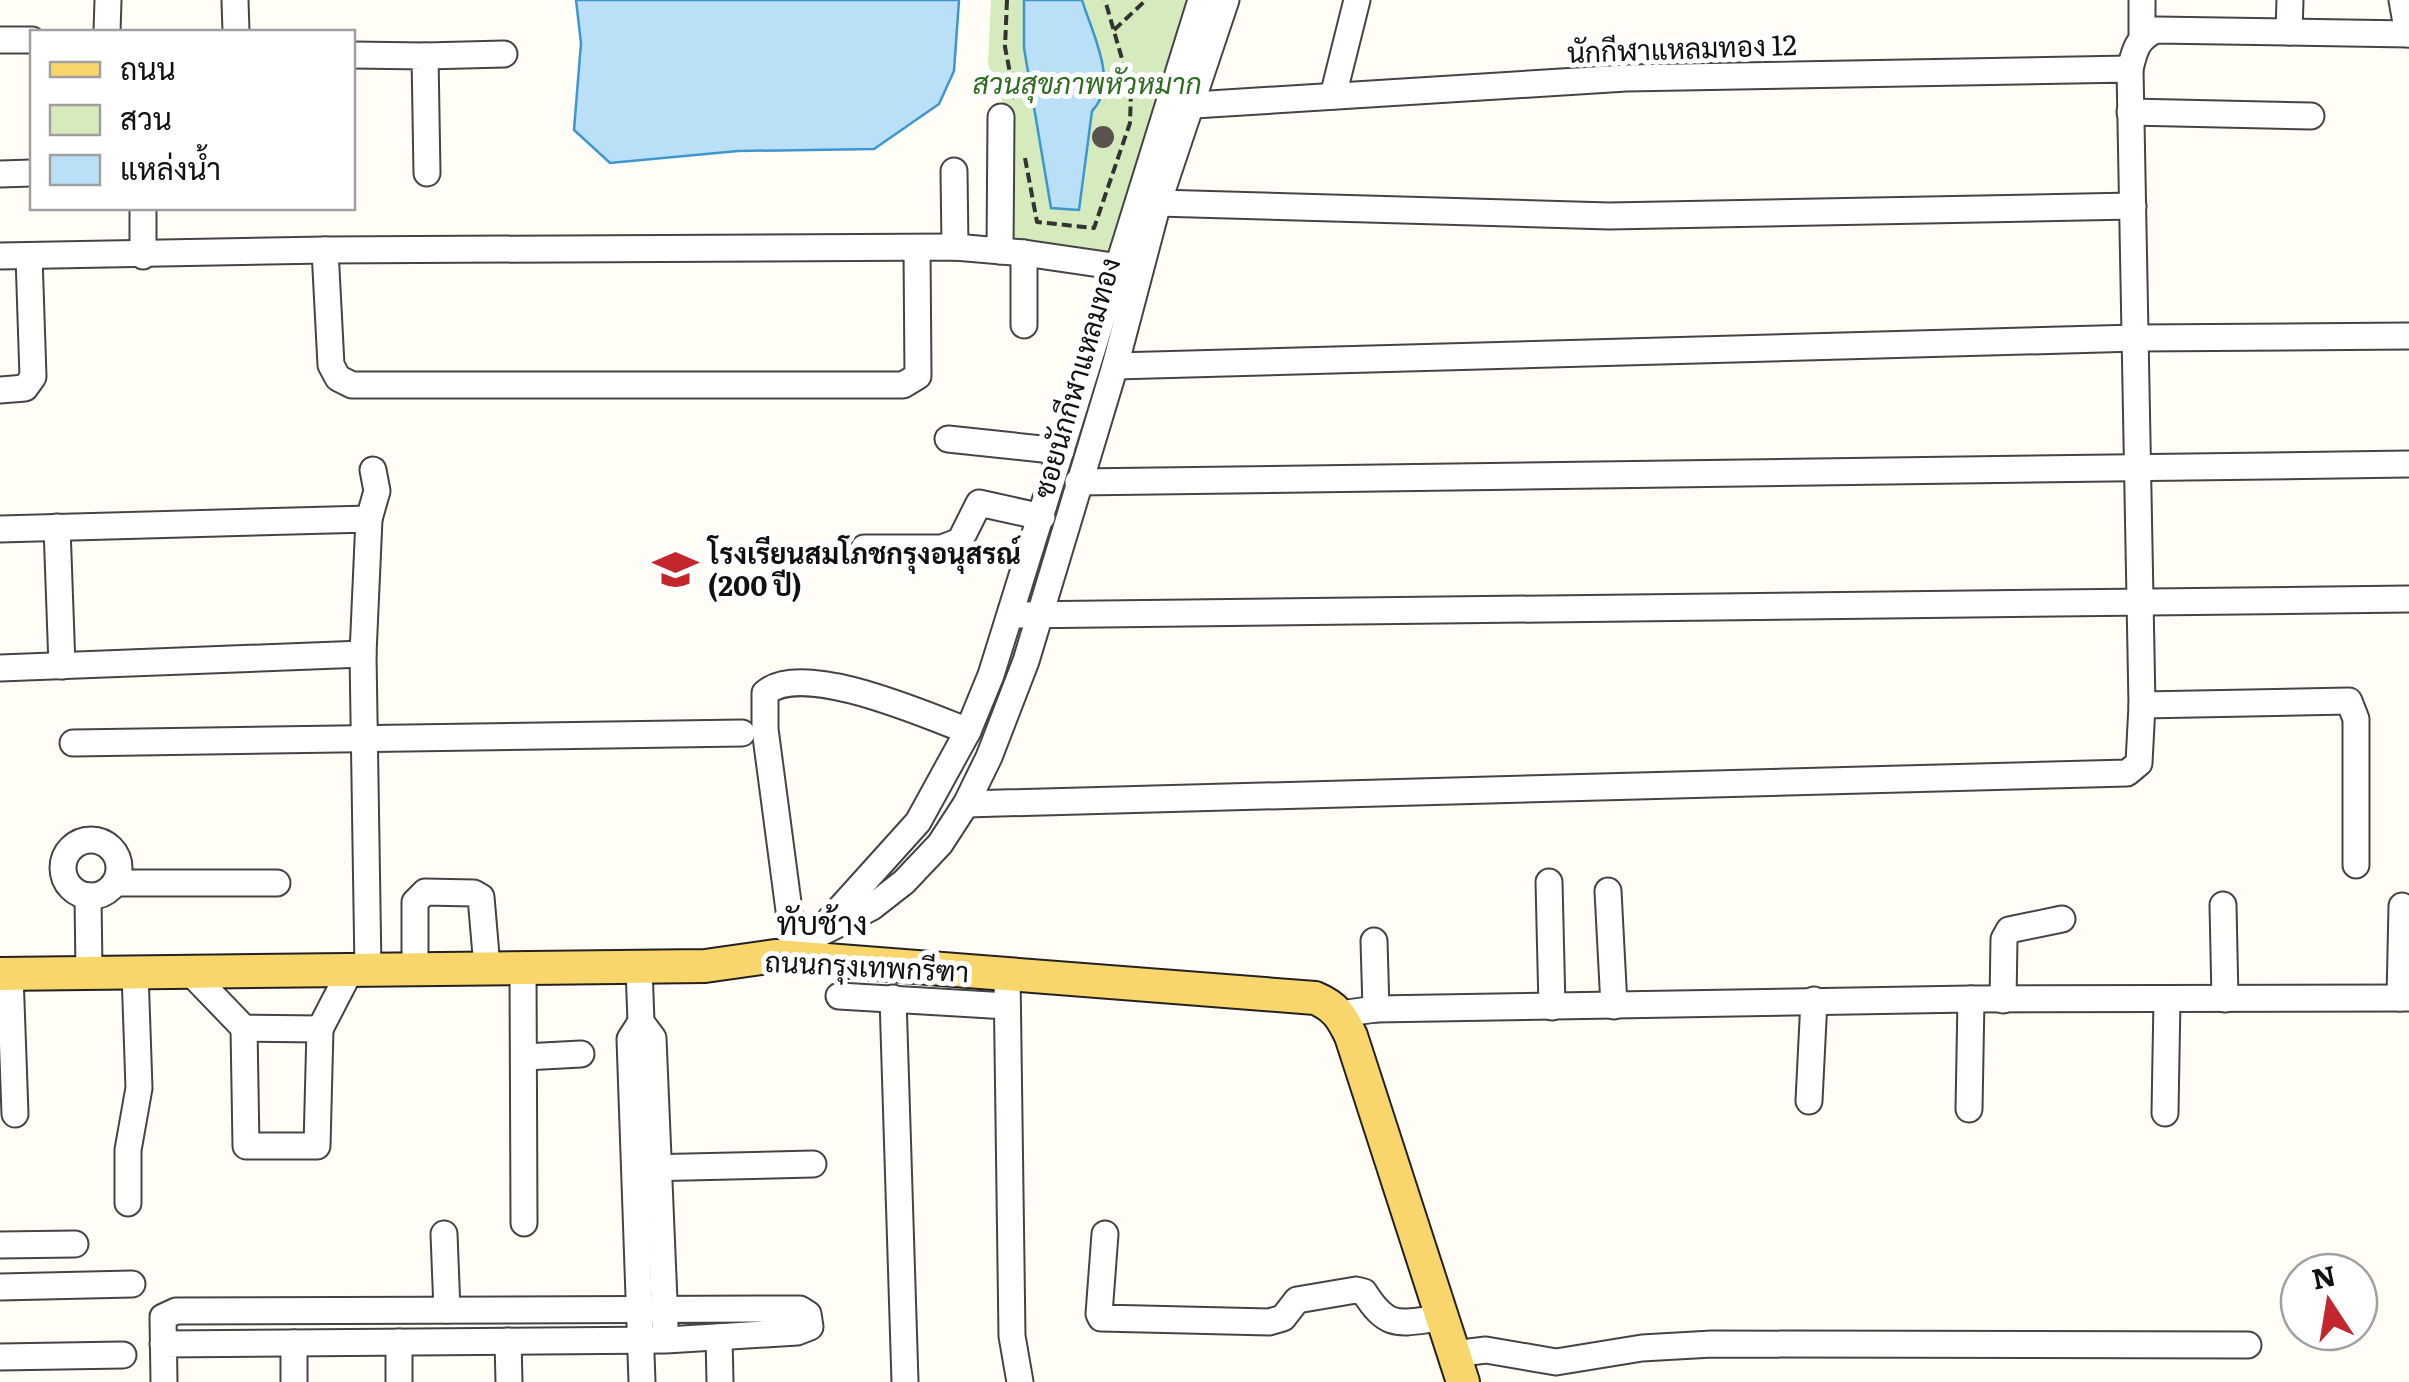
<svg xmlns="http://www.w3.org/2000/svg" width="2409" height="1382" font-family="Literata,Sarabun,serif">
	<rect width="100%" height="100%" fill="#fffdf5"/>
	<path fill="#d5ebbd" d="M 991,0 L 1201,0 L 1120,267 L 1007,241 L 1010,122 L 988,64 Z"/>
	<g fill="#b9e0f7" stroke="#3f96cf" stroke-width="2.5">
		<path d="M 576,0 L 959,0 L 954,71 L 939,104 L 874,149 L 738,151 L 610,163 L 574,130 L 581,43 Z"/>
		<path d="M 1024,0 L 1082,0 C 1091,31 1120,83 1092,111 L 1079,210 L 1051,208 L 1024,48 Z"/>
	</g>
	<circle fill="#5a524d" cx="1103" cy="137" r="11"/>
	<g fill="none" stroke-linecap="round" stroke-linejoin="round">
		<defs>
			<g id="minor">
				<path d="M 235,0 L 236,32"/>
				<path d="M 2402,0 L 2408,34"/>
				<path d="M 107,32 L 108,0"/>
				<path d="M 2289,32 L 2290,0"/>
				<path d="M 2142,37 L 2142,0"/>
				<path d="M 0,40 L 32,40"/>
				<path d="M 352,55 L 425,56 L 427,173"/>
				<path d="M 425,56 L 504,54"/>
				<path d="M 2130,69 C 2135,49 2137,39 2156,30 L 2409,34"/>
				<path d="M 1333,96 L 1357,0"/>
				<path d="M 2130,112 L 2311,116"/>
				<path d="M 954,171 L 955,247"/>
				<path d="M 0,174 L 32,173"/>
				<path d="M 1158,203 L 1609,216 L 2133,206"/>
				<path d="M 143,208 L 143,256"/>
				<path d="M 325,250 L 331,365 L 338,378 L 352,385 L 903,385 L 918,376 L 917,249"/>
				<path d="M 1000,251 L 1001,117"/>
				<path d="M 0,256 L 325,250 L 955,247 L 1024,253 L 1120,267"/>
				<path d="M 1024,325 L 1024,253"/>
				<path d="M 1115,366 L 2137,338 L 2409,336"/>
				<path d="M 0,390 L 25,388 L 33,377 L 29,256"/>
				<path d="M 948,439 L 1061,451"/>
				<path d="M 1078,482 L 2409,464"/>
				<path d="M 369,519 L 377,491 L 373,470"/>
				<path d="M 57,527 L 62,666"/>
				<path d="M 0,529 L 369,519 L 363,654 L 368,969"/>
				<path d="M 864,548 L 942,548 L 960,541 L 979,503 L 1042,517"/>
				<path d="M 1012,615 L 2409,599"/>
				<path d="M 0,668 L 363,654"/>
				<path d="M 2142,705 L 2349,701 L 2356,719 L 2356,865"/>
				<path d="M 73,743 L 742,733"/>
				<path d="M 966,804 L 2127,773 L 2139,763 L 2142,705 L 2130,69 L 1626,78 L 1194,105"/>
				<circle cx="91" cy="868" r="28"/>
				<path d="M 1549,882 L 1552,1007"/>
				<path d="M 115,883 L 277,883"/>
				<path d="M 1608,891 L 1614,1006"/>
				<path d="M 88,896 L 89,972"/>
				<path d="M 2223,905 L 2225,999"/>
				<path d="M 826,924 L 918,822 L 968,731 L 991,675 L 1201,0"/>
				<path d="M 1374,941 L 1376,1009"/>
				<path d="M 794,948 L 765,729 L 765,693 C 802,660 926,715 968,731"/>
				<path d="M 775,956 L 872,907 L 904,882 L 940,844 L 966,804 L 989,757 L 1026,661 L 1115,366 L 1158,203 L 1226,0"/>
				<path d="M 523,967 L 524,1223"/>
				<path d="M 639,967 L 641,1022 L 653,1038 L 665,1325"/>
				<path d="M 415,969 L 415,902 L 425,892 L 474,893 L 481,897 L 487,967"/>
				<path d="M 189,971 L 244,1028 L 320,1029 L 351,969"/>
				<path d="M 10,974 L 15,1114"/>
				<path d="M 1007,975 L 1012,1336 L 1020,1382"/>
				<path d="M 839,996 L 1007,1006"/>
				<path d="M 893,998 L 905,1382"/>
				<path d="M 2400,998 L 2402,906"/>
				<path d="M 2003,1000 L 2004,939 L 2009,930 L 2062,919"/>
				<path d="M 1340,1014 L 1376,1009 L 1971,999 L 2409,998"/>
				<path d="M 641,1022 L 630,1039 L 642,1382"/>
				<path d="M 244,1028 L 246,1146 L 317,1146 L 320,1029"/>
				<path d="M 524,1057 L 581,1054"/>
				<path d="M 1809,1101 L 1814,1000"/>
				<path d="M 1969,1109 L 1971,999"/>
				<path d="M 2165,1113 L 2167,999"/>
				<path d="M 644,1168 L 813,1164"/>
				<path d="M 128,1203 L 128,1150 L 139,1088 L 135,972"/>
				<path d="M 444,1234 L 447,1310"/>
				<path d="M 1105,1234 L 1099,1314 L 1101,1318 L 1269,1322 L 1283,1318 L 1297,1300 L 1356,1290 L 1364,1292 C 1388,1330 1399,1323 1440,1318"/>
				<path d="M 0,1245 L 75,1244"/>
				<path d="M 0,1287 L 132,1284"/>
				<path d="M 719,1337 L 720,1382"/>
				<path d="M 508,1341 L 509,1382"/>
				<path d="M 399,1342 L 399,1382"/>
				<path d="M 294,1343 L 294,1382"/>
				<path d="M 163,1344 L 666,1340 L 797,1332 L 810,1327 L 808,1314 L 800,1309 L 176,1311 L 163,1317 L 164,1382"/>
				<path d="M 1453,1354 L 1486,1350 L 1556,1362 L 1642,1348 L 1712,1344 L 2248,1345"/>
				<path d="M 0,1357 L 123,1355"/>
			</g>
			<path id="major" d="M 0,974 L 705,966 L 775,956 L 1315,998 C 1335,1006 1342,1017 1351,1036 L 1463,1382"/>
		</defs>
		<use href="#minor" stroke="#444" stroke-width="29"/>
		<use href="#major" stroke="#222" stroke-width="36"/>
		<g stroke="#333" stroke-width="4" stroke-dasharray="10 5" stroke-linecap="butt">
			<path d="M 1007,0 L 1005,47 L 1015,99"/>
			<path d="M 1114,30 L 1146,0"/>
			<path d="M 1130,86 L 1149,91"/>
			<path d="M 1025,158 L 1037,222 L 1094,228 L 1130,123 L 1131,90 L 1105,0"/>
		</g>
		<use href="#minor" stroke="#fff" stroke-width="25"/>
		<use href="#major" stroke="#f9d66b" stroke-width="32"/>
	</g>
	<defs>
		<symbol id="school-bare" viewBox="-9 -9 18 18"><path d="M0-5L7-2L0 1L-7-2ZM-4 1L0 2.5L4 1V4Q0 6-4 4Z" fill="#c4262e" stroke="#fff" stroke-width="2.5" paint-order="stroke"/></symbol>
	</defs>
	<g fill-rule="evenodd">
		<use href="#school-bare" x="644" y="538" width="63" height="63"/>
	</g>
	<g text-anchor="middle" stroke-width="10" stroke-linejoin="round" paint-order="stroke">
		<g font-size="28" fill="#111" stroke="#fff">
			<text transform="translate(1682 49) rotate(-2)" y="10">นักกีฬาแหลมทอง 12</text>
			<text transform="translate(1077 378) rotate(-74)" y="10">ซอยนักกีฬาแหลมทอง</text>
			<text transform="translate(867 967) rotate(3)" y="10">ถนนกรุงเทพกรีฑา</text>
		</g>
		<g font-size="28" font-style="italic" fill="#2f6b1f" stroke="#fff">
			<text x="1087" y="94">สวนสุขภาพหัวหมาก</text>
		</g>
		<g font-size="28" font-weight="bold" fill="#111" stroke="#fff" text-anchor="start">
			<text x="708" y="564">โรงเรียนสมโภชกรุงอนุสรณ์<tspan x="708" dy="32">(200 ปี)</tspan></text>
		</g>
		<g font-size="32" fill="#111" stroke="#fff">
			<text x="822" y="935">ทับช้าง</text>
		</g>
	</g>
	<rect x="30" y="30" width="325" height="180" fill="#ffffff" stroke="#a0a0a0" stroke-width="2.5"/>
	<rect x="50" y="62" width="50" height="15" fill="#f9d66b" stroke="#a0a0a0" stroke-width="2.5"/>
	<text x="120" y="80" font-size="30" fill="#111111">ถนน</text>
	<rect x="50" y="105" width="50" height="30" fill="#d5ebbd" stroke="#a0a0a0" stroke-width="2.5"/>
	<text x="120" y="130" font-size="30" fill="#111111">สวน</text>
	<rect x="50" y="155" width="50" height="30" fill="#b9e0f7" stroke="#a0a0a0" stroke-width="2.5"/>
	<text x="120" y="180" font-size="30" fill="#111111">แหล่งน้ำ</text>
	<g transform="translate(2329 1302) rotate(348)"><circle r="48" fill="#ffffff" stroke="#a0a0a0" stroke-width="2.5"/>
	<path d="M0-8L18 38L0 25L-18 38Z" fill="#c4262e"/>
	<text y="-15" font-size="28" font-weight="bold" text-anchor="middle" fill="#111111">N</text>
	</g>
</svg>
